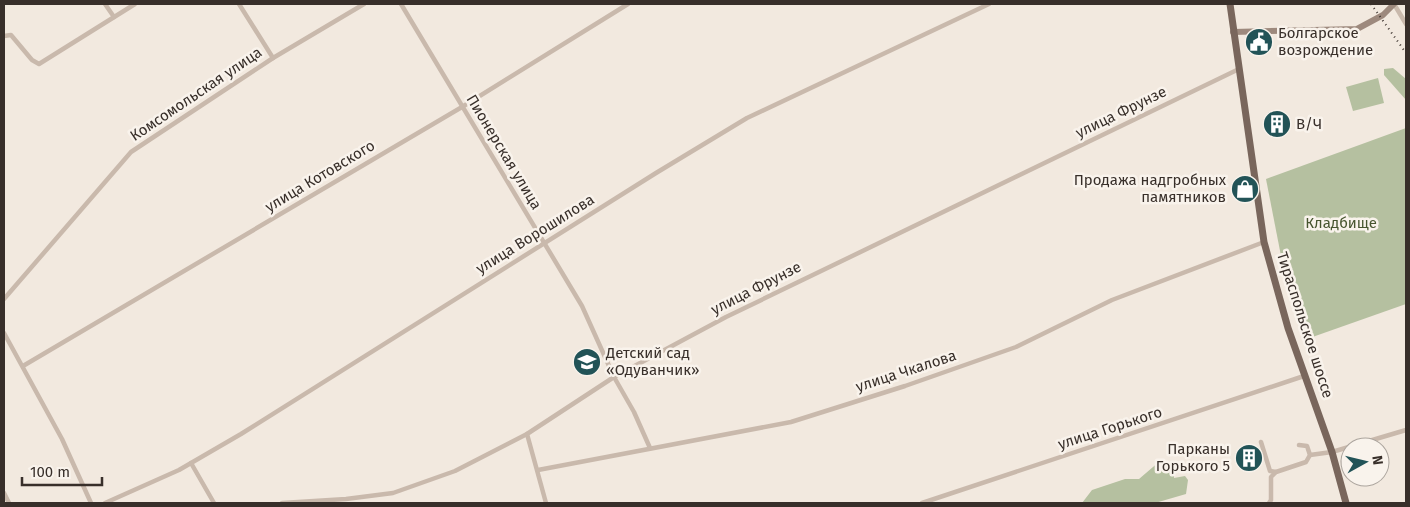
<svg xmlns="http://www.w3.org/2000/svg" width="1410" height="507" font-family="'Fira Sans',sans-serif">
	<rect width="100%" height="100%" fill="#f2e9df"/>
	<g fill="#b5c0a0">
		<path d="M 1393,68 L 1406,79 L 1406,100 L 1384,75 L 1384,69 Z"/>
		<path d="M 1378,78 L 1384,103 L 1353,111 L 1346,87 Z"/>
		<path d="M 1406,128 L 1406,304 L 1304,340 L 1282,261 L 1266,179 Z"/>
		<path d="M 1160,461 L 1169,462 L 1174,470 L 1174,478 L 1185,476 L 1188,480 L 1186,494 L 1155,503 L 1082,503 L 1092,490 L 1125,479 L 1139,479 Z"/>
	</g>
	<g fill="none" stroke-linecap="round" stroke-linejoin="round">
		<g stroke="#c9b9ac" stroke-width="4.5">
			<path d="M 105,4 L 114,17"/>
			<path d="M 239,4 L 273,58"/>
			<path d="M 401,4 L 582,306 L 614,377 L 634,412 L 650,448"/>
			<path d="M 1394,4 L 1406,24"/>
			<path d="M 4,36 L 11,35 L 32,60 L 39,64 L 135,4"/>
			<path d="M 4,299 L 131,152 L 273,58 L 364,4"/>
			<path d="M 4,333 L 62,439 L 91,503"/>
			<path d="M 23,366 L 462,107 L 628,4"/>
			<path d="M 527,434 L 546,503"/>
			<path d="M 1261,442 L 1270,471 L 1276,472"/>
			<path d="M 1310,455 L 1332,452 L 1406,430"/>
			<path d="M 191,463 L 214,503"/>
			<path d="M 538,470 L 791,422 L 905,386 L 1016,347 L 1112,300 L 1264,242"/>
			<path d="M 4,493 L 9,503"/>
			<path d="M 105,503 L 179,470 L 241,434 L 656,173 L 747,118 L 989,4"/>
			<path d="M 282,503 L 346,499 L 393,493 L 455,471 L 527,434 L 614,377 L 726,317 L 1239,69"/>
			<path d="M 922,503 L 1304,376"/>
			<path d="M 1269,503 L 1271,500 L 1271,477 L 1276,472 L 1306,462 L 1310,455 L 1307,446 L 1299,445"/>
		</g>
		<path stroke="#9d897d" stroke-width="6" d="M 1233,32 L 1357,29 L 1383,15 L 1394,4"/>
		<path stroke="#79665c" stroke-width="7" d="M 1230,4 L 1264,242 L 1288,328 L 1332,452 L 1346,503"/>
		<path stroke="#382f2a" stroke-width="2" stroke-dasharray="1 4" stroke-linecap="butt" d="M 1371,4 L 1406,53"/>
	</g>
	<defs>
		<symbol id="civic-disc" viewBox="-11 -11 22 22"><circle r="9.5" fill="#225357" stroke="#f9f3ec"/><path d="M-.6-6.5H3V-4.5H.6V-3L4-1V1h2V6H-6V1h2V-1L-.6-3ZM-1.2 2.5V6h2.4V2.5Z" fill="#fff"/></symbol>
		<symbol id="building-disc" viewBox="-11 -11 22 22"><circle r="9.5" fill="#225357" stroke="#f9f3ec"/><path d="M-4-6H4V6H1V3H-1V6H-4ZM-2.5-4.3h1.7v1.8h-1.7ZM.8-4.3h1.7v1.8H.8ZM-2.5-1h1.7V.8h-1.7ZM.8-1h1.7V.8H.8Z" fill="#fff"/></symbol>
		<symbol id="shop-disc" viewBox="-11 -11 22 22"><circle r="9.5" fill="#225357" stroke="#f9f3ec"/><path d="M-5-2.5h2.3a2.7 3.5 0 0 1 5.4 0H5L5.5 6h-11ZM-1.5-2.5h3a1.5 2.3 0 0 0-3 0Z" fill="#fff"/></symbol>
		<symbol id="school-disc" viewBox="-11 -11 22 22"><circle r="9.5" fill="#225357" stroke="#f9f3ec"/><path d="M0-5L7-2L0 1L-7-2ZM-4 1L0 2.5L4 1V4Q0 6-4 4Z" fill="#fff"/></symbol>
	</defs>
	<g fill-rule="evenodd">
		<use href="#civic-disc" x="1243" y="26" width="32" height="32"/>
		<use href="#building-disc" x="1261" y="108" width="32" height="32"/>
		<use href="#shop-disc" x="1229" y="173" width="32" height="32"/>
		<use href="#school-disc" x="571" y="346" width="32" height="32"/>
		<use href="#building-disc" x="1233" y="442" width="32" height="32"/>
	</g>
	<g text-anchor="middle" stroke-width="5" stroke-linejoin="round" paint-order="stroke">
		<g font-size="15" fill="#382f2a" stroke="#f9f3ec" text-anchor="start">
			<text x="1278" y="38">Болгарское<tspan x="1278" dy="17">возрождение</tspan></text>
			<text x="1296" y="129">В/Ч</text>
			<text x="1226" y="185" text-anchor="end">Продажа надгробных<tspan x="1226" dy="17">памятников</tspan></text>
			<text x="606" y="358">Детский сад<tspan x="606" dy="17">«Одуванчик»</tspan></text>
			<text x="1230" y="454" text-anchor="end">Парканы<tspan x="1230" dy="17">Горького 5</tspan></text>
		</g>
		<g font-size="15" fill="#382f2a" stroke="#f9f3ec">
			<text transform="translate(196 94) rotate(-34)" y="5">Комсомольская улица</text>
			<text transform="translate(1121 112) rotate(-26)" y="5">улица Фрунзе</text>
			<text transform="translate(504 152) rotate(59)" y="5">Пионерская улица</text>
			<text transform="translate(320 176) rotate(-31)" y="5">улица Котовского</text>
			<text transform="translate(535 234) rotate(-32)" y="5">улица Ворошилова</text>
			<text transform="translate(756 288) rotate(-27)" y="5">улица Фрунзе</text>
			<text transform="translate(1305 325) rotate(72)" y="5">Тираспольское шоссе</text>
			<text transform="translate(906 371) rotate(-18)" y="5">улица Чкалова</text>
			<text transform="translate(1110 428) rotate(-18)" y="5">улица Горького</text>
		</g>
		<g font-size="15" fill="#47552f" stroke="#f9f3ec">
			<text x="1341" y="228">Кладбище</text>
		</g>
	</g>
	<rect width="1410" height="507" fill="none" stroke="#382f2a" stroke-width="10"/>
	<g transform="translate(1365 462) rotate(82)"><circle r="24" fill="#f9f3ec" stroke="#aca59e"/>
	<path d="M0-4L9 19L0 12L-9 19Z" fill="#225357"/>
	<text y="-8" font-size="14" font-weight="bold" text-anchor="middle" fill="#382f2a">N</text>
	</g>
	<path d="M22 477v8h80v-8" fill="none" stroke="#382f2a" stroke-width="2.5"/>
	<text x="30" y="477" font-size="15" fill="#382f2a" stroke="#f9f3ec" stroke-width="4" paint-order="stroke">100 m</text>
</svg>
